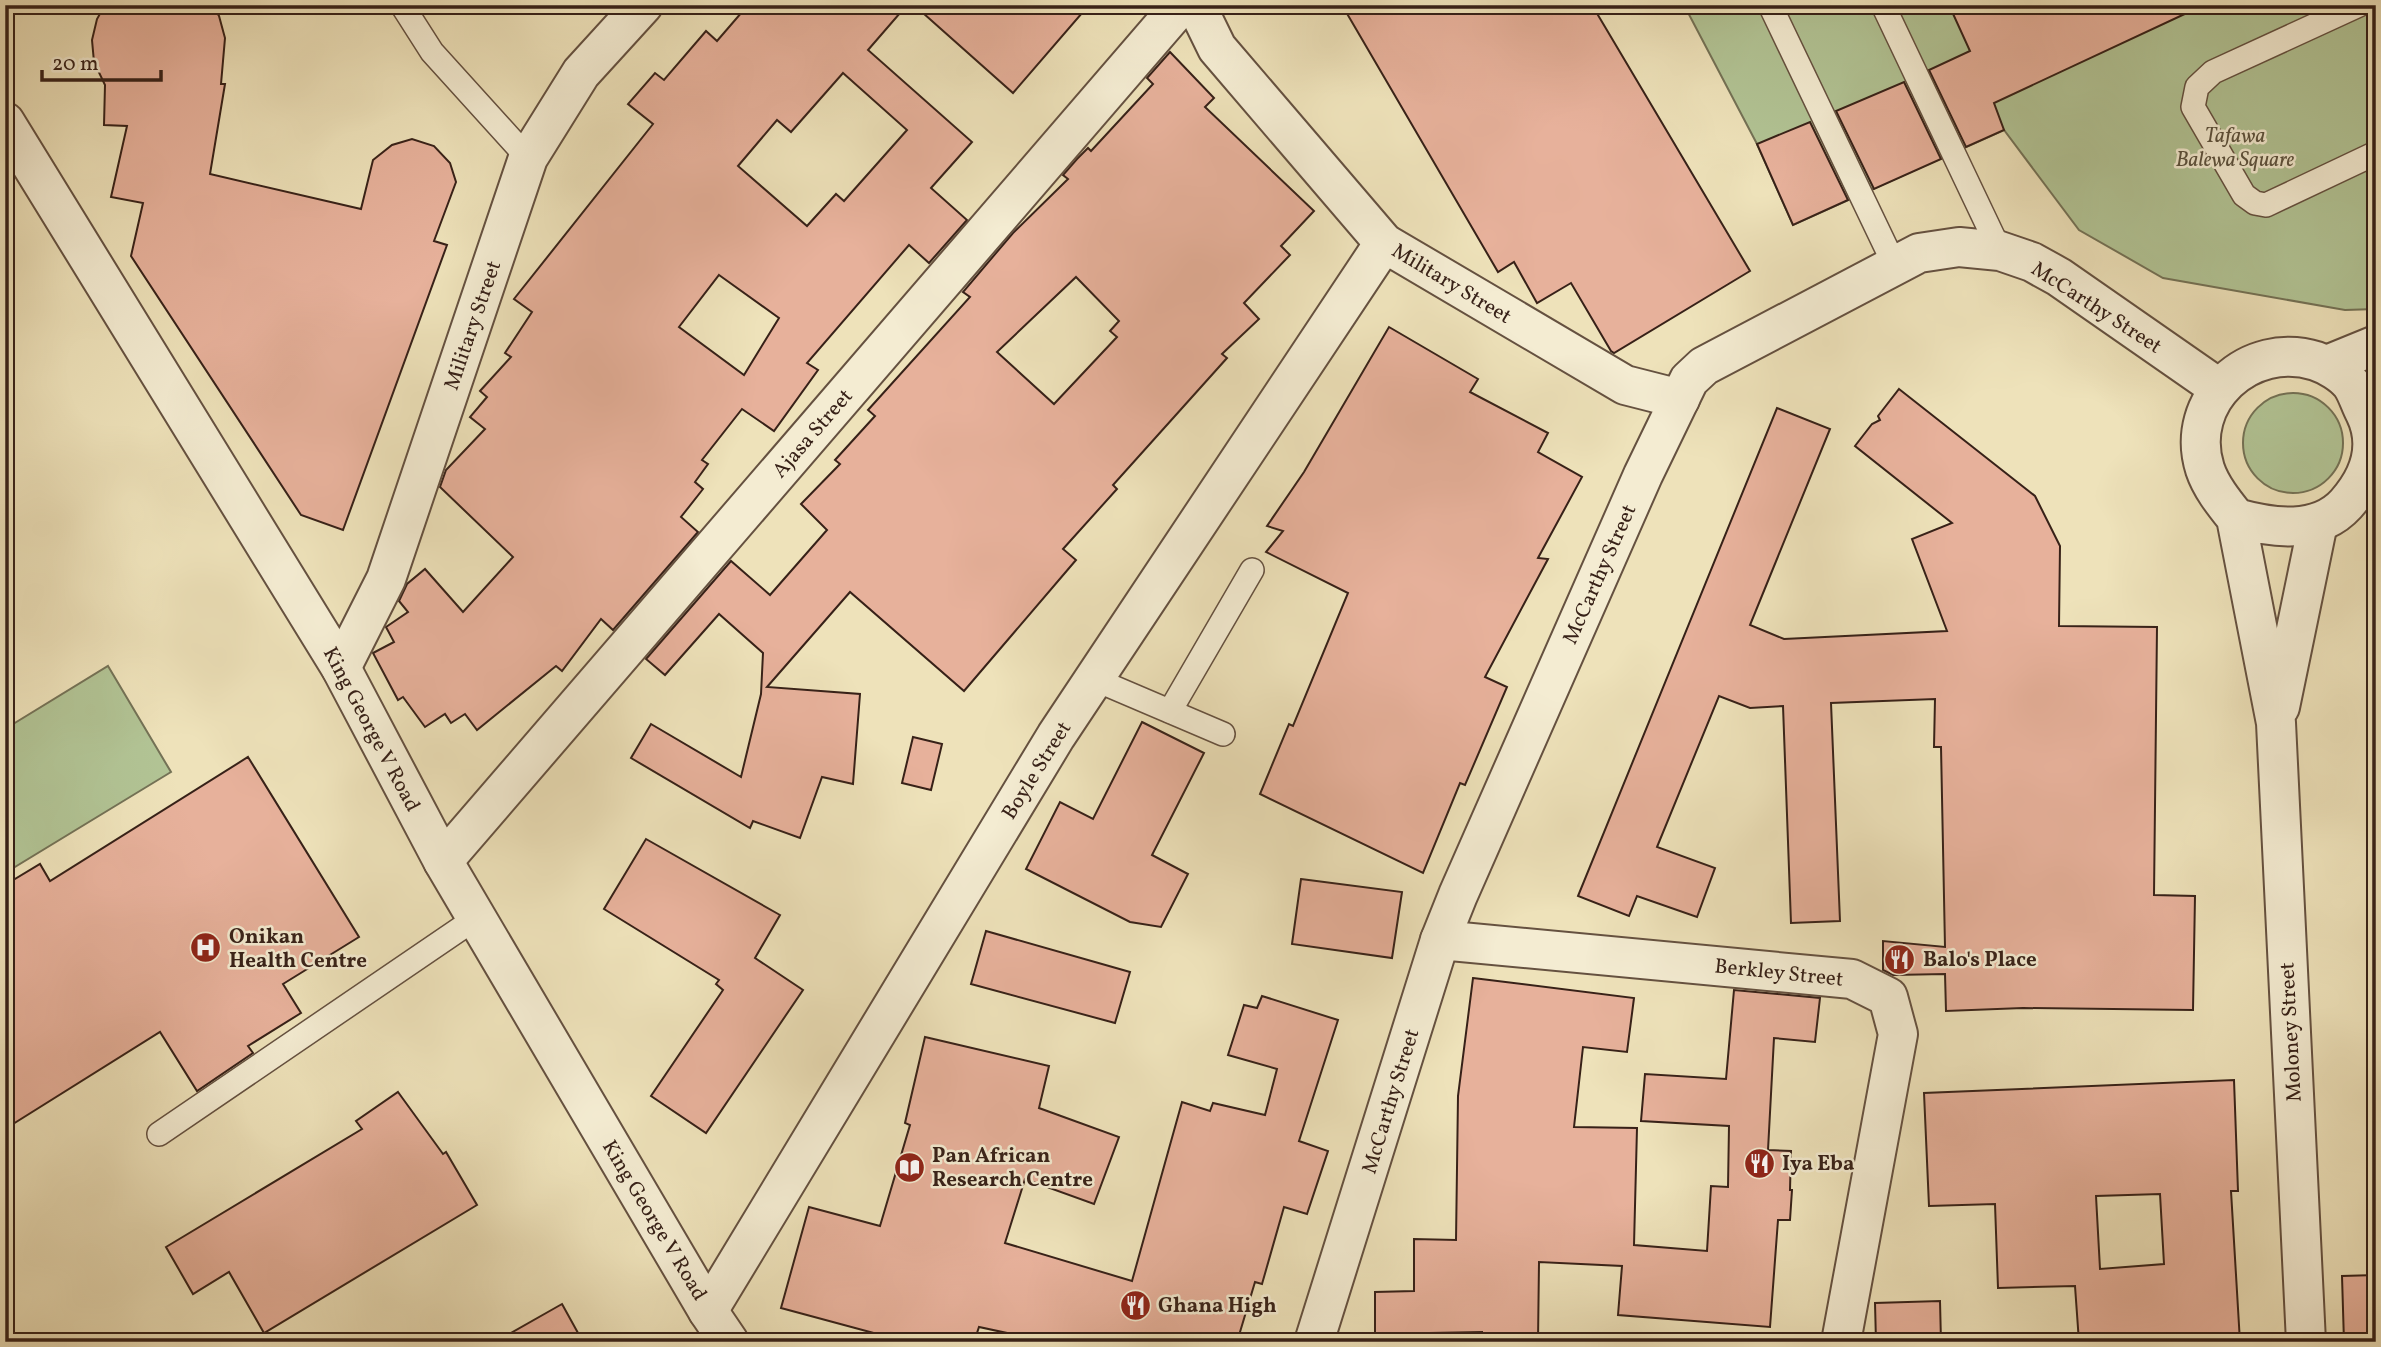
<svg xmlns="http://www.w3.org/2000/svg" width="2381" height="1347" font-family="Vollkorn,serif">
	<rect width="100%" height="100%" fill="#eee2ba"/>
	<filter id="stains"><feTurbulence type="fractalNoise" baseFrequency=".00286" numOctaves="4"/><feColorMatrix values="0 0 0 0 .2 0 0 0 0 .09 0 0 0 0 .02 0 0 0 .5 -.17"/></filter>
	<radialGradient id="worn" r=".72"><stop offset=".6" stop-color="#630" stop-opacity="0"/><stop offset="1" stop-color="#630" stop-opacity=".3"/></radialGradient>
	<g fill="#b2c495" stroke="#747256" stroke-width="2">
		<path d="M 1684,5 L 2376,5 L 2376,309 L 2345,310 L 2163,278 L 2079,230 L 2004,130 L 1793,225 L 1757,144 Z"/>
		<circle cx="2293" cy="443" r="50"/>
		<path d="M 108,666 L 171,772 L 5,873 L 5,729 Z"/>
	</g>
	<g fill="#e7b19b" stroke="#372118" stroke-width="2" fill-rule="evenodd">
		<path d="M 105,5 L 212,5 L 219,16 L 225,38 L 221,84 L 225,84 L 210,174 L 361,209 L 373,160 L 392,145 L 412,139 L 434,146 L 450,163 L 456,182 L 434,241 L 447,245 L 343,530 L 301,515 L 131,256 L 143,203 L 111,197 L 127,126 L 104,125 L 105,85 L 94,62 L 92,40 L 97,19 Z"/>
		<path d="M 748,5 L 907,5 L 868,50 L 972,142 L 931,188 L 967,220 L 929,263 L 909,245 L 807,363 L 818,370 L 774,431 L 742,409 L 702,460 L 708,464 L 695,482 L 703,489 L 681,517 L 698,532 L 613,630 L 601,619 L 562,671 L 556,666 L 477,730 L 465,714 L 451,723 L 445,714 L 425,727 L 403,697 L 398,700 L 373,653 L 394,642 L 386,627 L 408,612 L 399,601 L 407,584 L 425,569 L 463,612 L 513,557 L 440,487 L 446,470 L 485,429 L 470,417 L 487,397 L 480,391 L 511,357 L 505,353 L 532,312 L 514,299 L 653,124 L 628,104 L 655,73 L 664,80 L 706,31 L 717,41 ZM 843,73 L 907,130 L 844,201 L 836,194 L 807,226 L 738,166 L 777,120 L 791,132 ZM 719,275 L 779,318 L 744,375 L 679,327 Z"/>
		<path d="M 914,5 L 1089,5 L 1013,93 Z"/>
		<path d="M 1342,5 L 1592,5 L 1750,271 L 1614,353 L 1611,351 L 1571,283 L 1537,303 L 1514,262 L 1498,272 Z"/>
		<path d="M 1949,5 L 2204,5 L 1994,103 L 2004,130 L 1966,147 L 1929,70 L 1970,51 Z"/>
		<path d="M 1170,52 L 1214,98 L 1205,107 L 1314,211 L 1281,246 L 1290,255 L 1244,303 L 1259,319 L 1222,354 L 1227,358 L 1113,485 L 1117,489 L 1063,549 L 1076,560 L 964,691 L 850,592 L 767,687 L 860,694 L 853,784 L 822,777 L 800,838 L 753,821 L 750,828 L 631,758 L 651,724 L 741,777 L 761,694 L 763,653 L 719,614 L 665,675 L 646,659 L 731,561 L 770,595 L 827,530 L 801,504 L 840,464 L 835,460 L 875,416 L 868,410 L 970,297 L 963,292 L 1013,233 L 1068,179 L 1063,175 L 1077,159 L 1088,148 L 1091,151 L 1153,84 L 1147,78 ZM 1076,277 L 1119,321 L 1110,331 L 1117,337 L 1054,404 L 997,352 Z"/>
		<path d="M 1904,82 L 1941,159 L 1874,189 L 1836,111 Z"/>
		<path d="M 1810,122 L 1848,200 L 1793,225 L 1757,144 Z"/>
		<path d="M 1389,327 L 1478,379 L 1470,392 L 1548,433 L 1538,452 L 1582,477 L 1538,558 L 1548,559 L 1485,677 L 1507,687 L 1465,785 L 1460,783 L 1423,873 L 1260,794 L 1289,724 L 1293,726 L 1348,593 L 1266,552 L 1283,531 L 1267,526 L 1304,472 Z"/>
		<path d="M 1899,389 L 2035,496 L 2060,546 L 2059,626 L 2157,627 L 2154,895 L 2195,896 L 2193,1010 L 2023,1008 L 1946,1011 L 1945,974 L 1893,975 L 1883,970 L 1883,941 L 1945,947 L 1941,747 L 1934,747 L 1935,699 L 1831,703 L 1840,921 L 1791,923 L 1783,706 L 1750,708 L 1719,696 L 1657,847 L 1715,868 L 1697,917 L 1637,896 L 1629,916 L 1578,896 L 1777,408 L 1830,429 L 1750,625 L 1784,639 L 1947,631 L 1912,539 L 1952,523 L 1855,446 L 1872,424 L 1880,420 L 1878,416 Z"/>
		<path d="M 1142,722 L 1204,753 L 1152,855 L 1188,874 L 1161,927 L 1130,922 L 1026,869 L 1060,802 L 1093,819 Z"/>
		<path d="M 913,737 L 942,744 L 931,790 L 902,783 Z"/>
		<path d="M 248,757 L 359,937 L 283,984 L 301,1013 L 248,1046 L 253,1053 L 197,1091 L 160,1032 L 5,1129 L 5,885 L 40,864 L 50,881 Z"/>
		<path d="M 646,839 L 780,915 L 755,958 L 803,990 L 706,1133 L 651,1096 L 723,990 L 716,984 L 719,980 L 604,909 Z"/>
		<path d="M 1301,879 L 1402,892 L 1392,958 L 1292,944 Z"/>
		<path d="M 986,931 L 1130,972 L 1115,1023 L 971,984 Z"/>
		<path d="M 1473,978 L 1634,998 L 1627,1052 L 1583,1047 L 1574,1127 L 1637,1128 L 1634,1245 L 1707,1251 L 1711,1186 L 1728,1187 L 1729,1126 L 1641,1121 L 1645,1074 L 1726,1079 L 1734,990 L 1820,998 L 1815,1042 L 1774,1038 L 1768,1150 L 1791,1151 L 1790,1190 L 1792,1190 L 1790,1220 L 1778,1220 L 1770,1327 L 1618,1315 L 1622,1266 L 1539,1262 L 1538,1342 L 1482,1342 L 1482,1332 L 1375,1334 L 1375,1292 L 1414,1291 L 1414,1239 L 1456,1240 L 1458,1096 Z"/>
		<path d="M 1262,996 L 1338,1020 L 1299,1141 L 1328,1151 L 1307,1214 L 1284,1207 L 1262,1284 L 1255,1282 L 1237,1342 L 1049,1342 L 979,1327 L 974,1342 L 907,1342 L 781,1308 L 809,1207 L 880,1226 L 910,1125 L 905,1123 L 925,1037 L 1049,1066 L 1039,1108 L 1119,1137 L 1094,1204 L 1025,1179 L 1005,1243 L 1132,1281 L 1182,1102 L 1210,1111 L 1213,1103 L 1265,1115 L 1277,1069 L 1228,1055 L 1244,1005 L 1257,1008 Z"/>
		<path d="M 2234,1080 L 2238,1191 L 2231,1191 L 2240,1342 L 2079,1342 L 2075,1286 L 1998,1288 L 1995,1204 L 1929,1206 L 1924,1093 ZM 2160,1194 L 2164,1264 L 2100,1269 L 2096,1196 Z"/>
		<path d="M 398,1092 L 443,1154 L 446,1152 L 477,1205 L 264,1333 L 229,1272 L 193,1294 L 166,1247 L 362,1129 L 356,1121 Z"/>
		<path d="M 2376,1275 L 2376,1342 L 2344,1342 L 2342,1276 Z"/>
		<path d="M 1940,1301 L 1941,1342 L 1876,1342 L 1875,1303 Z"/>
		<path d="M 562,1304 L 583,1342 L 495,1342 Z"/>
	</g>
	<g fill="none" stroke-linecap="round" stroke-linejoin="round">
		<defs>
			<g id="service">
				<path d="M 402,5 L 432,52 L 528,158"/>
				<path d="M 1770,5 L 1895,266"/>
				<path d="M 1883,5 L 2000,251"/>
				<path d="M 2359,5 L 2213,72 L 2197,87 L 2193,107 L 2244,195 L 2255,203 L 2266,205 L 2376,153"/>
				<path d="M 1094,679 L 1223,734"/>
				<path d="M 1170,711 L 1252,570"/>
				<path d="M 159,1134 L 476,918"/>
			</g>
			<g id="minor">
				<path d="M 1196,5 L 1217,48 L 1384,243 L 1625,385 L 1680,399"/>
				<path d="M 5,122 L 341,668 L 443,861 L 708,1311 L 729,1342"/>
				<path d="M 2327,365 L 2376,345"/>
				<path d="M 2236,518 C 2272,528 2318,535 2346,504 C 2369,478 2381,446 2365,413 C 2360,404 2357,392 2351,384 C 2343,374 2328,365 2316,361 C 2250,340 2183,400 2205,469 C 2211,487 2224,503 2236,518 L 2276,723 L 2306,1342"/>
				<path d="M 341,668 L 386,579 L 528,158 L 581,73 L 643,5"/>
				<path d="M 2280,707 L 2318,523"/>
				<path d="M 443,861 L 1181,5"/>
				<path d="M 1440,940 L 1852,979 L 1888,997 L 1898,1034 L 1841,1342"/>
				<path d="M 708,1311 L 1056,736 L 1384,243"/>
				<path d="M 1314,1342 L 1440,940 L 1458,895 L 1643,475 L 1689,380 L 1704,366 L 1919,253 L 1959,247 L 2000,251 L 2032,262 L 2059,277 L 2220,389"/>
			</g>
		</defs>
		<use href="#service" stroke="#655140" stroke-width="26"/>
		<use href="#minor" stroke="#655140" stroke-width="42"/>
		<use href="#service" stroke="#f4ecd2" stroke-width="23"/>
		<use href="#minor" stroke="#f4ecd2" stroke-width="38"/>
	</g>
	<defs>
		<symbol id="hospital-disc" viewBox="-11 -11 22 22"><circle r="9.5" fill="#8f2418" stroke="#f4ecd2"/><path d="M-5-5h3v3.5h4V-5h3V5h-3V1.5h-4V5h-3Z" fill="#fff"/></symbol>
		<symbol id="restaurant-disc" viewBox="-11 -11 22 22"><circle r="9.5" fill="#8f2418" stroke="#f4ecd2"/><path d="M-5-6h1v4h1v-4h1v4h1v-4h1v5L-1.5 .5V6h-2V.5L-5-1ZM5-6V6H3V1.5H1.5Q1.5-4 5-6Z" fill="#fff"/></symbol>
		<symbol id="library-disc" viewBox="-11 -11 22 22"><circle r="9.5" fill="#8f2418" stroke="#f4ecd2"/><path d="M-6-4Q-3-5.5-.7-3.5V5Q-3 3-6 4ZM6-4Q3-5.5 .7-3.5V5Q3 3 6 4Z" fill="#fff"/></symbol>
	</defs>
	<g fill-rule="evenodd">
		<use href="#hospital-disc" x="188" y="930" width="35" height="35"/>
		<use href="#restaurant-disc" x="1882" y="942" width="35" height="35"/>
		<use href="#restaurant-disc" x="1742" y="1146" width="35" height="35"/>
		<use href="#library-disc" x="892" y="1150" width="35" height="35"/>
		<use href="#restaurant-disc" x="1118" y="1288" width="35" height="35"/>
	</g>
	<g text-anchor="middle" stroke-width="5" stroke-linejoin="round" paint-order="stroke">
		<g font-size="21" font-style="italic" fill="#5c523e" stroke="#f4ecd2">
			<text x="2235" y="142">Tafawa<tspan x="2235" dy="24">Balewa Square</tspan></text>
		</g>
		<g font-size="21" fill="#372118" stroke="#f4ecd2">
			<text transform="translate(1452 283) rotate(31)" y="7">Military Street</text>
			<text transform="translate(2097 307) rotate(33)" y="7">McCarthy Street</text>
			<text transform="translate(472 325) rotate(-71)" y="7">Military Street</text>
			<text transform="translate(812 433) rotate(-49)" y="7">Ajasa Street</text>
			<text transform="translate(1599 574) rotate(-66)" y="7">McCarthy Street</text>
			<text transform="translate(372 729) rotate(62)" y="7">King George V Road</text>
			<text transform="translate(1036 770) rotate(-58)" y="7">Boyle Street</text>
			<text transform="translate(1779 972) rotate(6)" y="7">Berkley Street</text>
			<text transform="translate(2290 1032) rotate(-93)" y="7">Moloney Street</text>
			<text transform="translate(1390 1101) rotate(-73)" y="7">McCarthy Street</text>
			<text transform="translate(655 1220) rotate(59)" y="7">King George V Road</text>
		</g>
		<g font-size="21" font-weight="bold" fill="#372118" stroke="#f4ecd2" text-anchor="start">
			<text x="229" y="943">Onikan<tspan x="229" dy="24">Health Centre</tspan></text>
			<text x="1923" y="966">Balo's Place</text>
			<text x="932" y="1162">Pan African<tspan x="932" dy="24">Research Centre</tspan></text>
			<text x="1782" y="1170">Iya Eba</text>
			<text x="1158" y="1312">Ghana High</text>
		</g>
	</g>
	<rect width="2381" height="1347" fill="none" stroke="#eee2ba" stroke-width="28"/>
	<rect x="7" y="7" width="2367" height="1333" fill="none" stroke="#372118" stroke-width="3.5"/>
	<rect x="14" y="14" width="2353" height="1319" fill="none" stroke="#372118" stroke-width="2"/>
	<path d="M42 70v10h119v-10" fill="none" stroke="#372118" stroke-width="3.5"/>
	<text x="52" y="70" font-size="21" fill="#372118" stroke="#f4ecd2" stroke-width="5" paint-order="stroke">20 m</text>
	<rect width="100%" height="100%" filter="url(#stains)"/>
	<rect width="100%" height="100%" fill="url(#worn)"/>
</svg>
